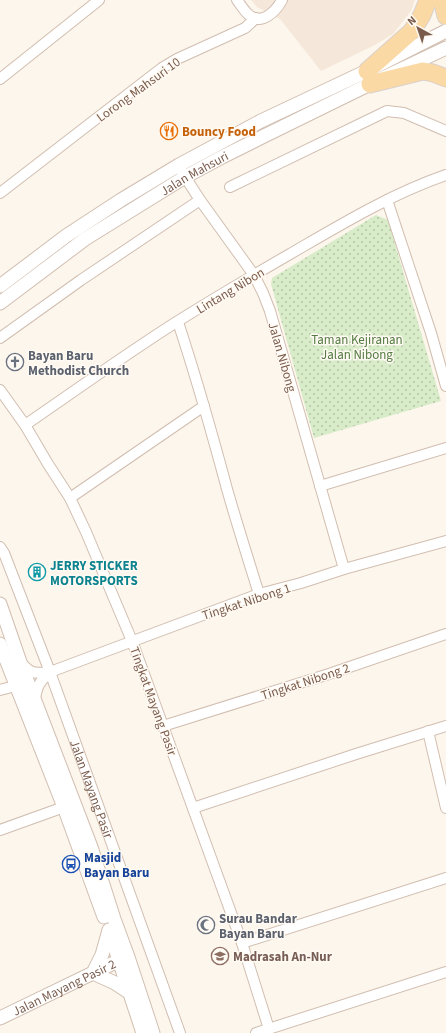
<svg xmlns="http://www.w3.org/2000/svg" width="446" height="1033" font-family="'Source Sans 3',sans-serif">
	<defs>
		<pattern id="park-dots" width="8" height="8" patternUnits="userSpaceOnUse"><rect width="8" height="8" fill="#d8ecc9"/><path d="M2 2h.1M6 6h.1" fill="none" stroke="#b4c2a5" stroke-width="1.8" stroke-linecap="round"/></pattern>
	</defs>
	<rect width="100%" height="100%" fill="#fdf6ec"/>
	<path fill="#f5e8da" d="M 251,0 L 415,0 L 411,11 L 393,34 L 375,45 L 321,71 L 280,19 L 257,7 Z"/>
	<path fill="url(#park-dots)" d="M 376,215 L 388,220 L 441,401 L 314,438 L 271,284 L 272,278 Z"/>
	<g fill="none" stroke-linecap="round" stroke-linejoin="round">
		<defs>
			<g id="minor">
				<path d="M 237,0 C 241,5 244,11 249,15 C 262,26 276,11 282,0"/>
				<path d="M 0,79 L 99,0"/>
				<path d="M 182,172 L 200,200 L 254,275 L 263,293 L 270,311 L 344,569"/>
				<path d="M 230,187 L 387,111 L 404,113 L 446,131"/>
				<path d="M 0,193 L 162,68 L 177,59 L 245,28 L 256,18"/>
				<path d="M 387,200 L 431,333 L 446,386"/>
				<path d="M 178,322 C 196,377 212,433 227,489 C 237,524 248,559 259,594"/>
				<path d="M 0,338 L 81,280 L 200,200"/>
				<path d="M 0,390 L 25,425 L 48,464 L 70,498 L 86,532 L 132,641 L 163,726 L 242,943 L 269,1029"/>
				<path d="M 25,425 C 76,390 126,354 178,321 C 215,298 252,276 290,254 C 340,225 391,194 446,175"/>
				<path d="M 320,486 L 446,448"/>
				<path d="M 70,498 L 204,406"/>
				<path id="s1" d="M 0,547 L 4,553 L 50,672 L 180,1033"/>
				<path d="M 21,663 C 33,675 34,673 50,672 L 259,594 L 301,583 L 344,569 L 446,541"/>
				<path d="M 0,690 L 23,684"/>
				<path d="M 35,698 C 38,683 40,682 50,672"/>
				<path d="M 163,726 L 329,674 L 446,634"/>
				<path d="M 428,731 L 446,808"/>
				<path d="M 193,808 L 356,754 L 446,726"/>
				<path d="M 0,830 L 64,807"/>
				<path d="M 242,943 L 446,878"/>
				<path d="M 256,1033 L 446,972"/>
			</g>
			<g id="tertiary">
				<path d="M 0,286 L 66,236 L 121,200 L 179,165 L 261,121 L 367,71 L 446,31"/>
				<path id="s2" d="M 0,303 L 85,239 L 185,177 L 222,157 L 264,136 L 370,84 L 446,48"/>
				<path d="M 0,604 L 20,662 L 91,847 L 114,919 L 128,957 L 153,1033"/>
				<path d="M 0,644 L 64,807 L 104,917"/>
				<path d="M 111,936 L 143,1033"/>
				<path d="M 93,973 L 102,955 L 109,930"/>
				<path d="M 93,973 L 115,983 L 130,993"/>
				<path id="s3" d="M 0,1018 L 126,957"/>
			</g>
			<g id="primary">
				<path d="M 442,0 L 446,16"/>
				<path d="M 367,71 L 412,31 L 422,15 L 428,0"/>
				<path d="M 370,84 L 423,71 L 433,73 L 446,78"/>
			</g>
		</defs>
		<use href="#minor" stroke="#d1beb0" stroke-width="12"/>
		<use href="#tertiary" stroke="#d1beb0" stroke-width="15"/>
		<use href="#primary" stroke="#dad1cd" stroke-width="19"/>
		<use href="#minor" stroke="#fff" stroke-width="10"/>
		<use href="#tertiary" stroke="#fff" stroke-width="13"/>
		<use href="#primary" stroke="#fbd9a5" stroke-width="17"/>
	</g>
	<defs>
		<symbol id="restaurant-ring" viewBox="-11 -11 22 22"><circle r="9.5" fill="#fffaf3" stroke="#e8710a" stroke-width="1.5"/><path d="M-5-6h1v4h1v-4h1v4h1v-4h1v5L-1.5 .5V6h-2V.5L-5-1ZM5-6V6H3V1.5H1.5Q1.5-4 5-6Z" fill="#e8710a"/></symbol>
		<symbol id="church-ring" viewBox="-11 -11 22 22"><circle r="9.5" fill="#fffaf3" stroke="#6b7280" stroke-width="1.5"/><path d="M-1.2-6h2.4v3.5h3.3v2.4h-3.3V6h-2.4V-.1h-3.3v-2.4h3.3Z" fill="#6b7280"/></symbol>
		<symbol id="building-ring" viewBox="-11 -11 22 22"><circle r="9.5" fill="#fffaf3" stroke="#0f9aa8" stroke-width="1.5"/><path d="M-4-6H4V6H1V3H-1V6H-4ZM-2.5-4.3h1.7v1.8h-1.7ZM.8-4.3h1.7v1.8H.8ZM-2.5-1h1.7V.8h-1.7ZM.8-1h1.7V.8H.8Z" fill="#0f9aa8"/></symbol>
		<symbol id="bus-ring" viewBox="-11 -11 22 22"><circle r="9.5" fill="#fffaf3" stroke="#1a4fb4" stroke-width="1.5"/><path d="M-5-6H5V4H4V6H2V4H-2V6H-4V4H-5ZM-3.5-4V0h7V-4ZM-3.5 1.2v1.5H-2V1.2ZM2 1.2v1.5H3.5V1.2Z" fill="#1a4fb4"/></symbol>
		<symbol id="mosque-ring" viewBox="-11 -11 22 22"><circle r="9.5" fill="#fffaf3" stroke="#6b7280" stroke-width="1.5"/><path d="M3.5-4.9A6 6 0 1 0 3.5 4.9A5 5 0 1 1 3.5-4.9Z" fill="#6b7280"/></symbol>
		<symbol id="school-ring" viewBox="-11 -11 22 22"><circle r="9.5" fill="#fffaf3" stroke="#8d6e63" stroke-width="1.5"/><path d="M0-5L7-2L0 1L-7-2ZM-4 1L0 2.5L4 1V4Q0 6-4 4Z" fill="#8d6e63"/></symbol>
	</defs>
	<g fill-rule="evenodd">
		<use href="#restaurant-ring" x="159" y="121" width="20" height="20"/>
		<use href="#church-ring" x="5" y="352" width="20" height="20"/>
		<use href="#building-ring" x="27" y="562" width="20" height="20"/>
		<use href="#bus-ring" x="61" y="854" width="20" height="20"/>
		<use href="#mosque-ring" x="196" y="915" width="20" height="20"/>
		<use href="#school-ring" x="210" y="946" width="20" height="20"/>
	</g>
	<g text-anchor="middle" stroke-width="3" stroke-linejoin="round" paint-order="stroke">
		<g font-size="13" fill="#7a5c4d" stroke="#fffaf3">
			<text transform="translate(138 89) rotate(-36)" y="5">Lorong Mahsuri 10</text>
			<text dy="5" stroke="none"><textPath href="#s2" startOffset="234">Jalan Mahsuri</textPath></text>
			<text transform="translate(230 290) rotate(-31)" y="5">Lintang Nibon</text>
			<text transform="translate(283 357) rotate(74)" y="5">Jalan Nibong</text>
			<text transform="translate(246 601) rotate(-18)" y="5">Tingkat Nibong 1</text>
			<text transform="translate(305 681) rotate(-18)" y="5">Tingkat Nibong 2</text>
			<text transform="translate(154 701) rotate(70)" y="5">Tingkat Mayang Pasir</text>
			<text dy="5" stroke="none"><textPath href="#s1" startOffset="259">Jalan Mayang Pasir</textPath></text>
			<text dy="5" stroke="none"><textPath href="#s3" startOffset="71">Jalan Mayang Pasir 2</textPath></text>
		</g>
		<g font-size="13" font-weight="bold" fill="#c56008" stroke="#fffaf3" text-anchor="start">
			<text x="182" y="136">Bouncy Food</text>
		</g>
		<g font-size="13" fill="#537a41" stroke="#fffaf3">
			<text x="357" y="344">Taman Kejiranan<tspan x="357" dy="15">Jalan Nibong</tspan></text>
		</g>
		<g font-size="13" font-weight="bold" fill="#5b616d" stroke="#fffaf3" text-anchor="start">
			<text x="28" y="360">Bayan Baru<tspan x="28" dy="15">Methodist Church</tspan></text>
			<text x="219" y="923">Surau Bandar<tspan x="219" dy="15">Bayan Baru</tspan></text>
		</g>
		<g font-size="13" font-weight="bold" fill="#0d838f" stroke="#fffaf3" text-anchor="start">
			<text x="50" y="570">JERRY STICKER<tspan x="50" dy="15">MOTORSPORTS</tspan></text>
		</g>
		<g font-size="13" font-weight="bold" fill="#164399" stroke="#fffaf3" text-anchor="start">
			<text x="84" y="862">Masjid<tspan x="84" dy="15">Bayan Baru</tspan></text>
		</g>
		<g font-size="13" font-weight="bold" fill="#785e54" stroke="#fffaf3" text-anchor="start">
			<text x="233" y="961">Madrasah An-Nur</text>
		</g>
	</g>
	<g transform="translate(418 28) rotate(320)" stroke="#fffaf3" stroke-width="3" paint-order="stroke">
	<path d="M0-3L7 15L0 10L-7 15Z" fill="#7a5c4d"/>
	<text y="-6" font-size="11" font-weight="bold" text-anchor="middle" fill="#7a5c4d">N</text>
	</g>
</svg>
